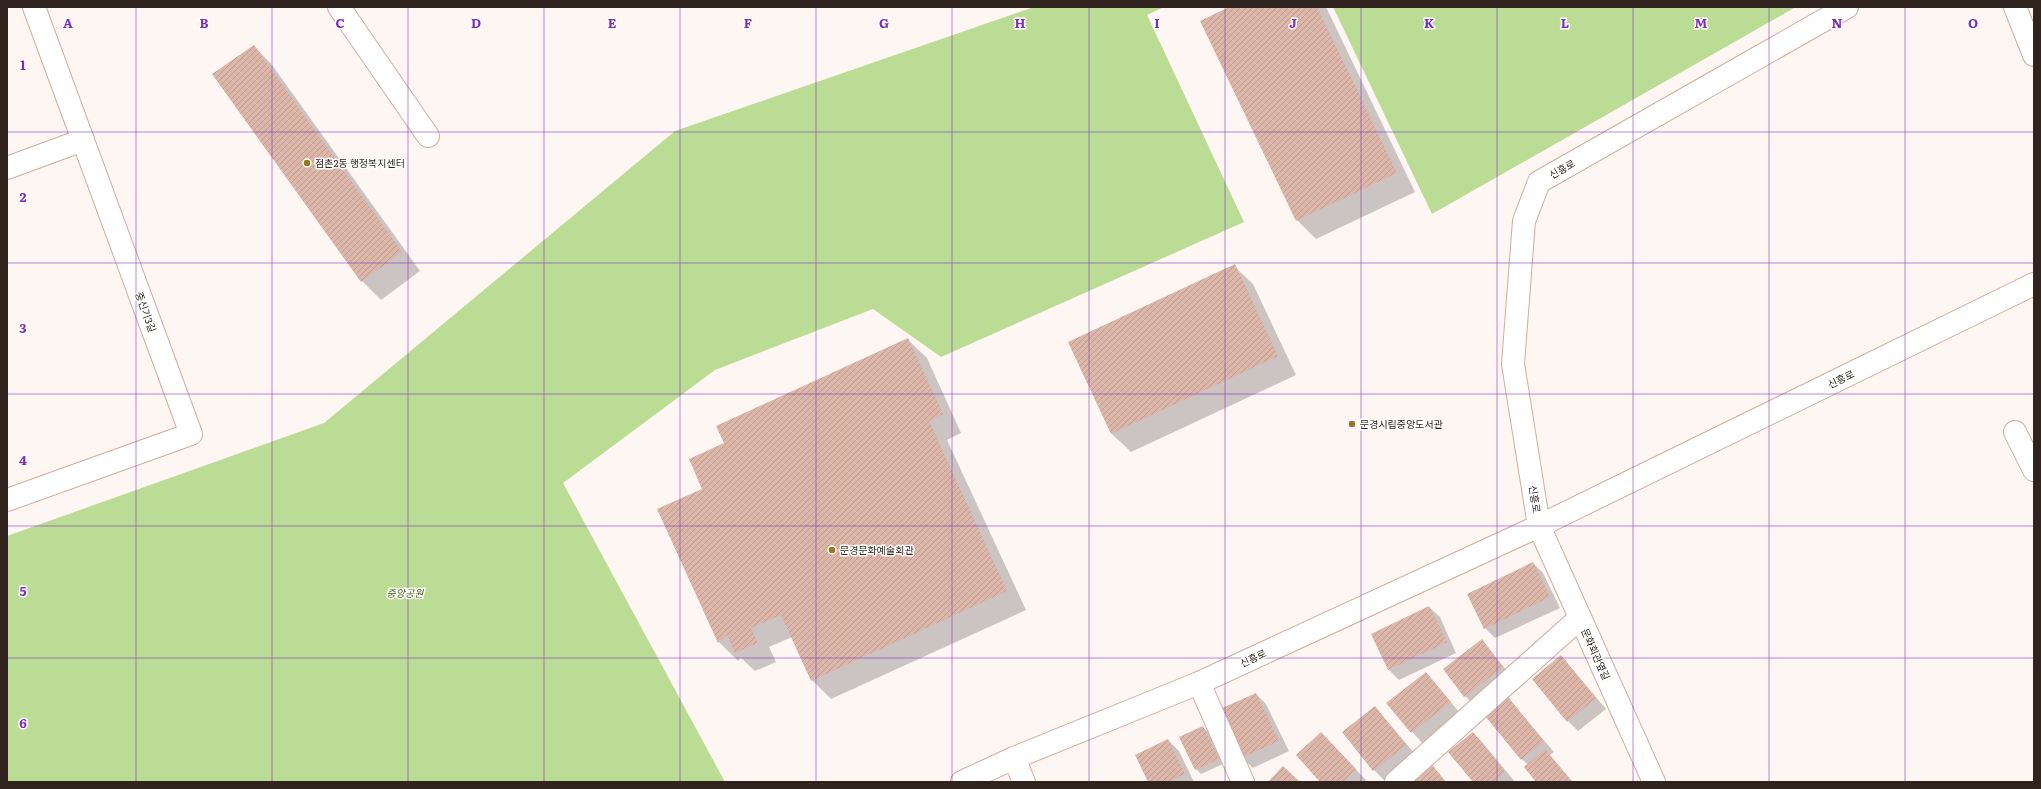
<svg xmlns="http://www.w3.org/2000/svg" width="2041" height="789" font-family="Literata,'Noto Sans KR',serif">
	<defs>
		<pattern id="building-hatch" width="6" height="6" patternUnits="userSpaceOnUse"><rect width="6" height="6" fill="#dcb6a8"/><path d="M-1 1l2-2M0 6l6-6M5 7l2-2" fill="none" stroke="#bd9c90"/></pattern>
	</defs>
	<rect width="100%" height="100%" fill="#fef6f3"/>
	<g fill="#bbdc95">
		<path d="M 1034,7 L 1164,7 L 1147,15 L 1244,222 L 941,357 L 873,309 L 715,370 L 563,483 L 725,782 L 7,782 L 7,536 L 324,423 L 675,131 Z"/>
		<path d="M 1333,7 L 1796,7 L 1432,214 Z"/>
	</g>
	<g fill="#0003">
		<path d="M 1232,7 L 1326,7 L 1415,192 L 1316,239 L 1297,220 Z"/>
		<path d="M 254,46 L 272,65 L 420,271 L 381,300 L 362,281 Z"/>
		<path d="M 1234,266 L 1253,284 L 1296,375 L 1131,452 L 1112,434 L 1069,342 Z"/>
		<path d="M 908,340 L 927,358 L 961,433 L 947,440 L 1026,610 L 831,699 L 812,680 L 792,637 L 769,647 L 776,662 L 755,671 L 741,658 L 738,661 L 719,642 L 704,490 L 726,443 Z"/>
		<path d="M 1533,563 L 1543,573 L 1560,608 L 1495,638 L 1485,628 Z"/>
		<path d="M 1429,607 L 1440,617 L 1456,653 L 1399,680 L 1389,670 L 1372,634 Z"/>
		<path d="M 1482,641 L 1513,678 L 1475,706 L 1465,696 Z"/>
		<path d="M 1561,656 L 1606,709 L 1578,731 L 1568,721 Z"/>
		<path d="M 1426,673 L 1460,713 L 1422,743 L 1388,703 Z"/>
		<path d="M 1256,694 L 1266,704 L 1289,751 L 1253,768 L 1242,758 Z"/>
		<path d="M 1504,694 L 1554,752 L 1550,755 L 1573,782 L 1537,782 L 1528,765 L 1522,759 Z"/>
		<path d="M 1375,707 L 1416,755 L 1384,780 L 1374,770 Z"/>
		<path d="M 1202,727 L 1208,732 L 1223,764 L 1201,774 L 1196,769 Z"/>
		<path d="M 1321,733 L 1366,780 L 1364,782 L 1322,782 Z"/>
		<path d="M 1473,733 L 1483,743 L 1515,782 L 1474,782 Z"/>
		<path d="M 1168,740 L 1179,751 L 1194,782 L 1150,782 Z"/>
	</g>
	<g fill="url(#building-hatch)">
		<path d="M 1229,7 L 1317,7 L 1397,173 L 1296,221 L 1200,21 Z"/>
		<path d="M 254,45 L 402,252 L 361,282 L 212,74 Z"/>
		<path d="M 1235,264 L 1278,356 L 1111,434 L 1068,342 Z"/>
		<path d="M 908,338 L 943,414 L 929,421 L 1007,591 L 811,681 L 781,615 L 751,628 L 758,643 L 735,653 L 727,635 L 718,643 L 657,509 L 702,489 L 689,459 L 724,443 L 716,426 Z"/>
		<path d="M 1533,562 L 1550,597 L 1484,629 L 1467,594 Z"/>
		<path d="M 1429,606 L 1447,642 L 1388,670 L 1371,634 Z"/>
		<path d="M 1482,639 L 1503,667 L 1464,697 L 1443,669 Z"/>
		<path d="M 1561,655 L 1596,698 L 1567,722 L 1532,679 Z"/>
		<path d="M 1426,672 L 1451,702 L 1411,733 L 1386,703 Z"/>
		<path d="M 1504,692 L 1544,741 L 1521,760 L 1481,711 Z"/>
		<path d="M 1256,693 L 1279,741 L 1241,758 L 1218,710 Z"/>
		<path d="M 1375,706 L 1406,745 L 1373,771 L 1342,732 Z"/>
		<path d="M 1203,726 L 1219,759 L 1195,770 L 1179,737 Z"/>
		<path d="M 1321,732 L 1356,769 L 1343,782 L 1320,782 L 1296,755 Z"/>
		<path d="M 1473,732 L 1505,772 L 1493,782 L 1473,782 L 1448,752 Z"/>
		<path d="M 1168,739 L 1185,774 L 1168,782 L 1148,782 L 1135,755 Z"/>
		<path d="M 1545,749 L 1572,782 L 1536,782 L 1524,767 Z"/>
		<path d="M 1430,762 L 1446,782 L 1406,782 Z"/>
		<path d="M 1283,766 L 1300,782 L 1268,782 Z"/>
	</g>
	<g fill="none" stroke-linecap="round" stroke-linejoin="round">
		<defs>
			<g id="street">
				<path d="M 339,7 L 428,136"/>
				<path d="M 7,168 L 83,140"/>
				<path d="M 2015,432 L 2034,470"/>
				<path d="M 7,500 L 191,434 L 34,7"/>
				<path d="M 1199,683 L 1243,782"/>
				<path d="M 1014,758 L 1024,782"/>
				<path d="M 1396,782 L 1580,618"/>
				<path d="M 1654,782 L 1539,526 L 1513,364 L 1524,221 L 1539,182 L 1847,7"/>
			</g>
			<g id="secondary">
				<path d="M 2015,7 L 2034,55"/>
				<path d="M 962,782 L 1014,758 L 1199,683 L 1539,526 L 2034,284"/>
			</g>
		</defs>
		<use href="#street" stroke="#d1ac9e" stroke-width="24"/>
		<use href="#secondary" stroke="#d1ac9e" stroke-width="24"/>
		<use href="#street" stroke="#fff" stroke-width="22"/>
		<use href="#secondary" stroke="#fff" stroke-width="22"/>
	</g>
	<path fill="none" stroke="#7b2cbf" stroke-width="1" stroke-opacity="0.55" d="M 136,7 L 136,782M 272,7 L 272,782M 408,7 L 408,782M 544,7 L 544,782M 680,7 L 680,782M 816,7 L 816,782M 952,7 L 952,782M 1089,7 L 1089,782M 1225,7 L 1225,782M 1361,7 L 1361,782M 1497,7 L 1497,782M 1633,7 L 1633,782M 1769,7 L 1769,782M 1905,7 L 1905,782M 7,132 L 2034,132M 7,263 L 2034,263M 7,394 L 2034,394M 7,526 L 2034,526M 7,658 L 2034,658"/>
	<g fill="#957a21" stroke="#fff" stroke-width="1.5">
		<circle cx="307" cy="163" r="4"/>
		<circle cx="1352" cy="424" r="4"/>
		<circle cx="832" cy="550" r="4"/>
	</g>
	<g text-anchor="middle" stroke-width="3" stroke-linejoin="round" paint-order="stroke">
		<g font-size="10" fill="#30221c" stroke="#fff" text-anchor="start">
			<text x="315" y="167">점촌2동 행정복지센터</text>
			<text x="1360" y="428">문경시립중앙도서관</text>
			<text x="840" y="554">문경문화예술회관</text>
		</g>
		<g font-size="10" fill="#30221c" stroke="#fff">
			<text transform="translate(1562 169) rotate(-30)" y="4">신흥로</text>
			<text transform="translate(146 312) rotate(70)" y="4">중신기3길</text>
			<text transform="translate(1841 379) rotate(-26)" y="4">신흥로</text>
			<text transform="translate(1535 499) rotate(81)" y="4">신흥로</text>
			<text transform="translate(1596 654) rotate(66)" y="4">문화회관옆길</text>
			<text transform="translate(1253 658) rotate(-25)" y="4">신흥로</text>
		</g>
		<g font-size="10" font-style="italic" fill="#3e5b0a" stroke="#fff">
			<text x="405" y="597">중앙공원</text>
		</g>
	</g>
	<g font-size="13" text-anchor="middle" font-weight="bold" fill="#7b2cbf" stroke="#fff" stroke-width="3" stroke-linejoin="round" paint-order="stroke">
		<text x="68" y="28">A</text>
		<text x="204" y="28">B</text>
		<text x="340" y="28">C</text>
		<text x="476" y="28">D</text>
		<text x="612" y="28">E</text>
		<text x="748" y="28">F</text>
		<text x="884" y="28">G</text>
		<text x="1020" y="28">H</text>
		<text x="1157" y="28">I</text>
		<text x="1293" y="28">J</text>
		<text x="1429" y="28">K</text>
		<text x="1565" y="28">L</text>
		<text x="1701" y="28">M</text>
		<text x="1837" y="28">N</text>
		<text x="1973" y="28">O</text>
		<text x="23" y="70">1</text>
		<text x="23" y="202">2</text>
		<text x="23" y="333">3</text>
		<text x="23" y="465">4</text>
		<text x="23" y="596">5</text>
		<text x="23" y="728">6</text>
	</g>
	<rect width="2041" height="789" fill="none" stroke="#30221c" stroke-width="16"/>
</svg>
